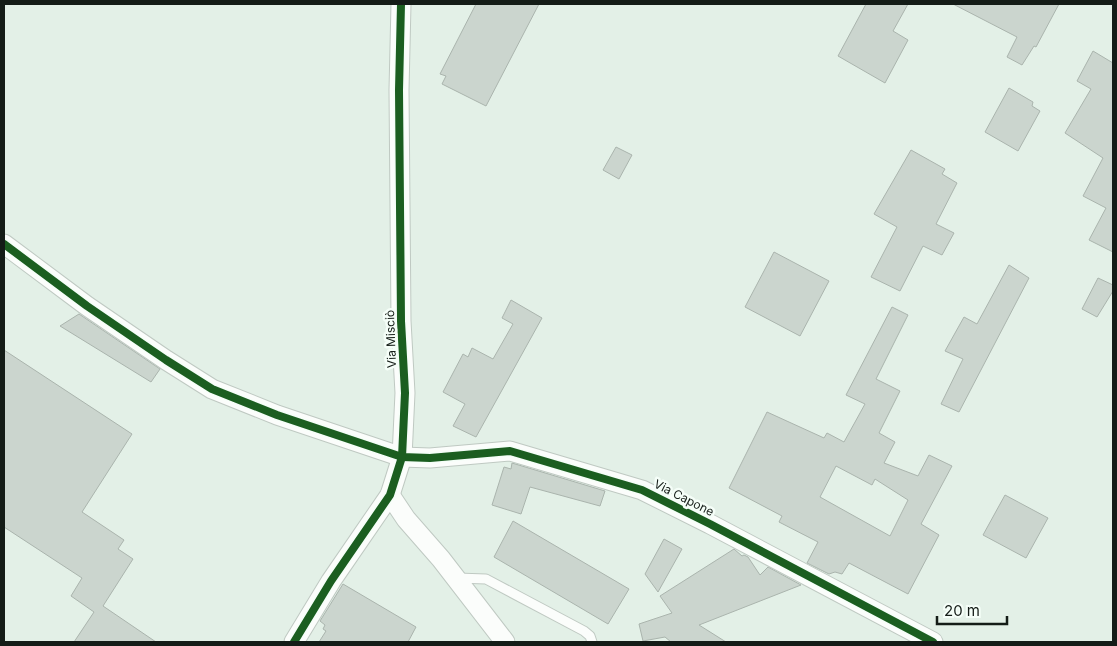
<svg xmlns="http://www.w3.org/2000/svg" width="1117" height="646" font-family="Inter,sans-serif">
	<rect width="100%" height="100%" fill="#e3f0e7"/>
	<g fill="#cbd5ce" stroke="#aab4ad" fill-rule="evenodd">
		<path d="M 476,4 L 539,4 L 486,106 L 442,84 L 446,76 L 440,74 Z"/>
		<path d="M 866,4 L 908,4 L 893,31 L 908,40 L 885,83 L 838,56 Z"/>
		<path d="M 953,4 L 1059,4 L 1036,47 L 1034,46 L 1022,65 L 1007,57 L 1017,37 Z"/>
		<path d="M 1093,51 L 1113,63 L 1113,252 L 1089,240 L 1106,208 L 1083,196 L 1103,158 L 1065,133 L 1091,89 L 1077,81 Z"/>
		<path d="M 1009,88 L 1033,102 L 1032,106 L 1040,111 L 1018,151 L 985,132 Z"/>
		<path d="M 616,147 L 632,155 L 619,179 L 603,170 Z"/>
		<path d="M 911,150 L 945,169 L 942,174 L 957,183 L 936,224 L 954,233 L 942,255 L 923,246 L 900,291 L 871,277 L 897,227 L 874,214 Z"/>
		<path d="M 774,252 L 829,281 L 800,336 L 745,307 Z"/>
		<path d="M 1009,265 L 1029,278 L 959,412 L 941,404 L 963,359 L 945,351 L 964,317 L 977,324 Z"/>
		<path d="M 1098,278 L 1113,285 L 1113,291 L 1097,317 L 1082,309 Z"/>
		<path d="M 511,300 L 542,318 L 476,437 L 453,426 L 465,404 L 443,392 L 463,354 L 468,357 L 472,348 L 493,359 L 513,324 L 502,318 Z"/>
		<path d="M 892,307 L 908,315 L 876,379 L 900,391 L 879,433 L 895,442 L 884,463 L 918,476 L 929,455 L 952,466 L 921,524 L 939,535 L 908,594 L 849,563 L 842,574 L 835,572 L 829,574 L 807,563 L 818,542 L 779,522 L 782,516 L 729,488 L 767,412 L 824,438 L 827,433 L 844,442 L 865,404 L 846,395 ZM 836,466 L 872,485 L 875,479 L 908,500 L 890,536 L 820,497 Z"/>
		<path d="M 79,314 L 160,369 L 151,382 L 60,326 Z"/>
		<path d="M 4,350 L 132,434 L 82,512 L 124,540 L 118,549 L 133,559 L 103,606 L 156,642 L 74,642 L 94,612 L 71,596 L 82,578 L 4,527 Z"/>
		<path d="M 512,463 L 605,491 L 600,506 L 530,487 L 521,514 L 492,505 L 504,467 L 511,469 Z"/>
		<path d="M 1005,495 L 1048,518 L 1026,558 L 983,535 Z"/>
		<path d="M 513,521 L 629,589 L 608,624 L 494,557 Z"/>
		<path d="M 664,539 L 682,549 L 658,592 L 645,574 Z"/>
		<path d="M 734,549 L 742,556 L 744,555 L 748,557 L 760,575 L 768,567 L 801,585 L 699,625 L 726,642 L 671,642 L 665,637 L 643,641 L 639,624 L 672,613 L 660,596 Z"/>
		<path d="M 343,584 L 416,627 L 408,642 L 319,642 L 326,631 L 323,629 L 325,625 L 320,621 Z"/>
	</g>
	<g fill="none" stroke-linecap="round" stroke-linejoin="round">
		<defs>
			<path id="lane" d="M 457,578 L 486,579 L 584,631 L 590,636 L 592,642"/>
			<g id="street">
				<path d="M 4,244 L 87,306 L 166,360 L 212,389 L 277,415 L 402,457 L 430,458 L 510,451 L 642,490 L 710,524 L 933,642"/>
				<path d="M 390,495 L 406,519 L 441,559 L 505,642"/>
				<path d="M 294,642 L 331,581 L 390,495 L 402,457 L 405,393 L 401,321 L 399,90 L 401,4"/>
			</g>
		</defs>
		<use href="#lane" stroke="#bfc9c2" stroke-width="11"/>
		<use href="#street" stroke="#bfc9c2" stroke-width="21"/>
		<use href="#lane" stroke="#fbfdfb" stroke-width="9"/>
		<use href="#street" stroke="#fbfdfb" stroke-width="19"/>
		<defs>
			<g id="cycleway">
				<path d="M 4,244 L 87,306 L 166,360 L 212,389 L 277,415 L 402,457 L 430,458 L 510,451 L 642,490 L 710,524 L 933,642"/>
				<path d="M 294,642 L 331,581 L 390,495 L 402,457 L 405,393 L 401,321 L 399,90 L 401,4"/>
			</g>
		</defs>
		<use href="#cycleway" stroke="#f5fef8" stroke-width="11"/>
		<use href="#cycleway" stroke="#1b5e20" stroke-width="8"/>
	</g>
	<g text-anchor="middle" stroke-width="5" stroke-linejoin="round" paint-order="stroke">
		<g font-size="12" fill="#141c17" stroke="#f5fef8">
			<text transform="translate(391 339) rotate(-92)" y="4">Via Misciò</text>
			<text transform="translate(684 498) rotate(27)" y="4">Via Capone</text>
		</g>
	</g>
	<rect width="1117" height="646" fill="none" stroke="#141c17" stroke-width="10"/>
	<path d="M937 616v8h70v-8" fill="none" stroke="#141c17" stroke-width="2.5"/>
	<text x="944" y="616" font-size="15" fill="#141c17" stroke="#f5fef8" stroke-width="4" paint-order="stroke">20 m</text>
</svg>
